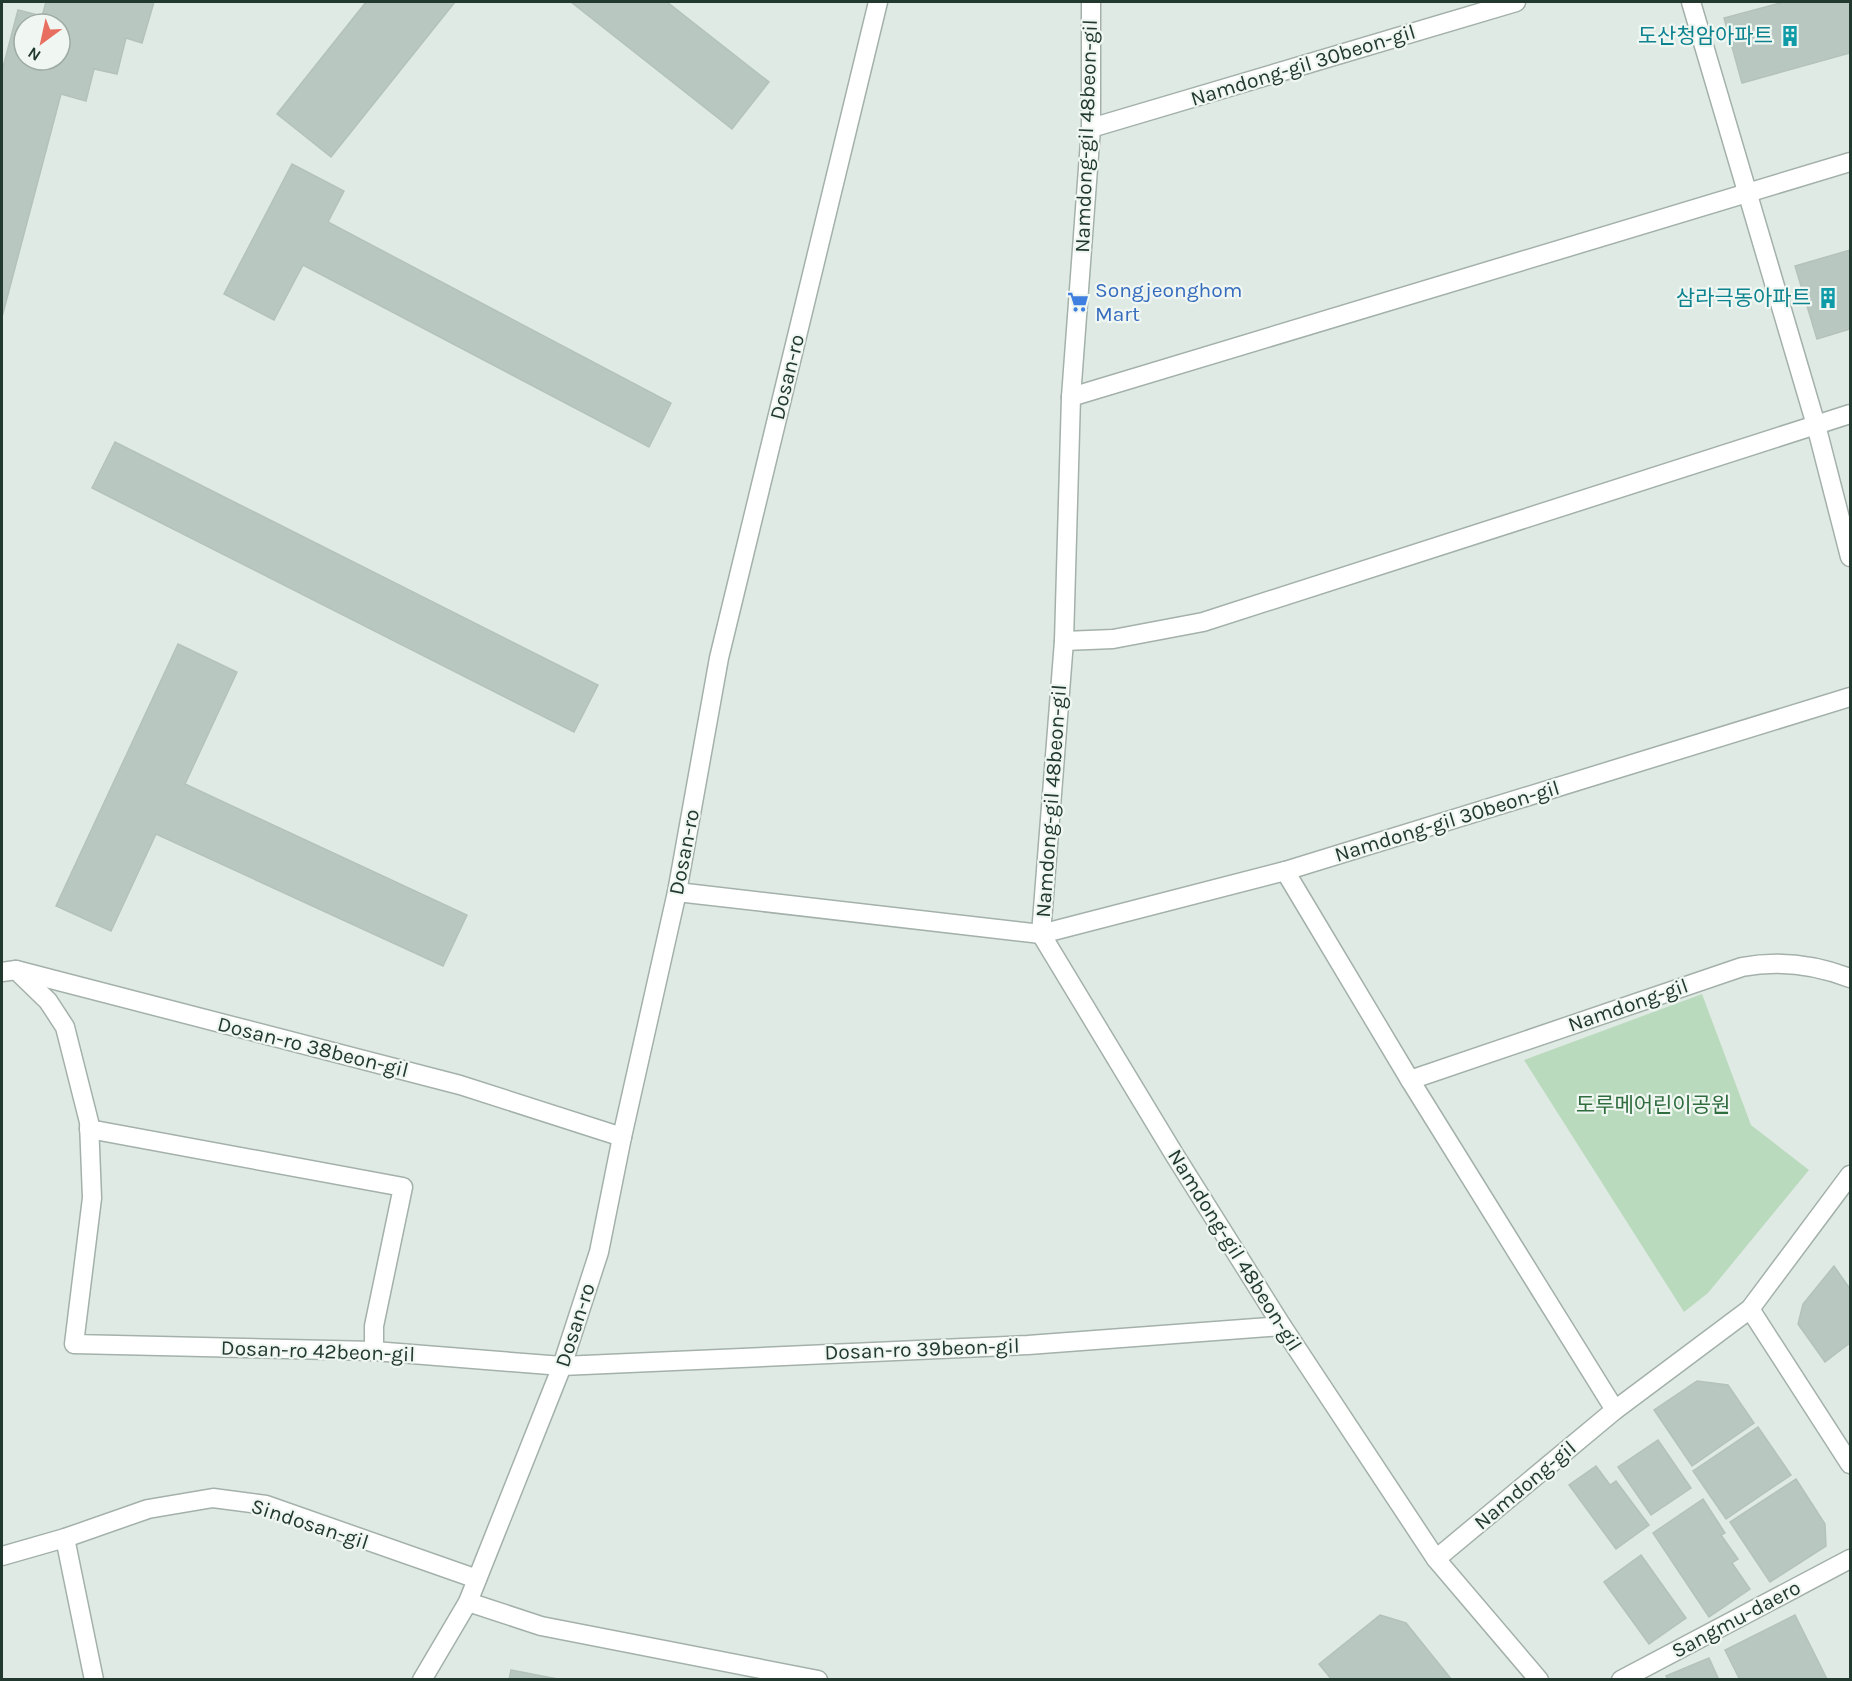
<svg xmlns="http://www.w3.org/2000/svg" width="1852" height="1681" font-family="Karla,'Noto Sans KR',sans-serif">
	<rect width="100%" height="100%" fill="#e0eae4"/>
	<path fill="#badabe" d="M 1702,994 L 1751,1125 L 1809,1170 L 1708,1293 L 1684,1312 L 1524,1060 Z"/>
	<g fill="#b8c7bf" stroke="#b3c3ba" stroke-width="1.5" fill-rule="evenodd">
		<path d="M 46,2 L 154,2 L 142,43 L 126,38 L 117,74 L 94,69 L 86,101 L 61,94 L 2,317 L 2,71 L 18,10 L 42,16 ZM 24,24 L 60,24 L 60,60 L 24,60 Z"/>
		<path d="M 366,2 L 455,2 L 331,157 L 277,114 Z"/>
		<path d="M 571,2 L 667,2 L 769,82 L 732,129 Z"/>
		<path d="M 1784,2 L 1850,2 L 1850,53 L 1742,83 L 1724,18 Z"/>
		<path d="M 292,164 L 344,191 L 328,222 L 671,403 L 649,447 L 303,265 L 274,320 L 224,294 Z"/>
		<path d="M 1850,250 L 1850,329 L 1817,339 L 1795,266 Z"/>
		<path d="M 115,442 L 598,685 L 574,732 L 92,488 Z"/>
		<path d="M 178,644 L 237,672 L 185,784 L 467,915 L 443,966 L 156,834 L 111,931 L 56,906 Z"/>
		<path d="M 1834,1266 L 1850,1289 L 1850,1343 L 1825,1362 L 1798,1324 L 1803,1304 Z"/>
		<path d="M 1697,1381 L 1728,1385 L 1754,1423 L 1692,1466 L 1654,1410 Z"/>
		<path d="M 1758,1427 L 1791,1475 L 1726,1519 L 1693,1471 Z"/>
		<path d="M 1658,1440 L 1691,1488 L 1651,1515 L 1618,1467 Z"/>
		<path d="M 1596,1466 L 1610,1485 L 1616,1481 L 1649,1525 L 1616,1549 L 1569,1485 Z"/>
		<path d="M 1796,1479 L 1825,1524 L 1826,1546 L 1770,1582 L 1730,1522 Z"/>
		<path d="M 1703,1499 L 1725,1533 L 1721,1535 L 1738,1559 L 1732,1563 L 1750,1589 L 1709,1617 L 1653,1533 Z"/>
		<path d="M 1641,1555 L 1686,1618 L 1649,1644 L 1604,1582 Z"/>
		<path d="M 1380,1615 L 1406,1623 L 1452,1680 L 1332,1680 L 1319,1664 Z"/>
		<path d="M 1795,1615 L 1827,1679 L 1740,1680 L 1725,1650 Z"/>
		<path d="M 1709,1658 L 1719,1680 L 1668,1680 L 1666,1676 Z"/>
		<path d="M 511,1670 L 563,1680 L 509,1680 Z"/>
	</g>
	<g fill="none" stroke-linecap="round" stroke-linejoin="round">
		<defs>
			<g id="minor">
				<path d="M 1091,2 L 1091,128 L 1071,397 L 1064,641 L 1041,934 L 1174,1154 L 1282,1326 L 1436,1559 L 1539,1680"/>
				<path d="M 1691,2 L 1816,425 L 1850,557"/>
				<path d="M 1091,128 L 1516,2"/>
				<path d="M 1071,397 L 1850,162"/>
				<path d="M 1064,641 L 1113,639 L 1203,622 L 1850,414"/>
				<path d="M 1285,871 L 1410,1080 L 1615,1410"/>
				<path d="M 677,892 L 1041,934 L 1285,871 L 1850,697"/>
				<path d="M 16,970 L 48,1001 L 65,1027 L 89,1122 L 92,1198 L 74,1344 L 374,1351 L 562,1366 L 1028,1345 L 1282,1326"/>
				<path d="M 2,972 L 16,970 L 460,1085 L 622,1137"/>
				<path d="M 1410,1080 L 1742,967 C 1778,960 1816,965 1850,978"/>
				<path d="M 89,1129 L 403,1187 L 374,1326 L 374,1351"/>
				<path d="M 1750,1309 L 1850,1464"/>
				<path d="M 65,1538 L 94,1680"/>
				<path d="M 2,1556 L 65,1538 L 148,1509 L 213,1498 L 266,1505 L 477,1579"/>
				<path d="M 1436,1559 L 1615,1410 L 1750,1309 L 1850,1175"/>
				<path d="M 468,1602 L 541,1626 L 818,1680"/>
				<path d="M 422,1680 L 468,1602 L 562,1366 L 599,1252 L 622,1137 L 677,892 L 719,658 L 878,2"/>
				<path d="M 1621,1680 L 1850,1559"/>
			</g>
		</defs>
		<use href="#minor" stroke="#a3b1aa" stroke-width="21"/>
		<use href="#minor" stroke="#fff" stroke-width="18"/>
	</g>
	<defs>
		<symbol id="building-bare" viewBox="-9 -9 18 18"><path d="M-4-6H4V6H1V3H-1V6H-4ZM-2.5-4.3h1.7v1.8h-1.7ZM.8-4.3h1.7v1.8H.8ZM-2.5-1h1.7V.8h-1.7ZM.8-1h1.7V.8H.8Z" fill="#0f9aa8" stroke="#f0f7f2" stroke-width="2.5" paint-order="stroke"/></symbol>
		<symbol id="supermarket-bare" viewBox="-9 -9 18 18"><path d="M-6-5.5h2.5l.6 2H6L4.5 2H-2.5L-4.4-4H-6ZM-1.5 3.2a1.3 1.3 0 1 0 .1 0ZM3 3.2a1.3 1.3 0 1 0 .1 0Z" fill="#3f7fe0" stroke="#f0f7f2" stroke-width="2.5" paint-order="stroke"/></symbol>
	</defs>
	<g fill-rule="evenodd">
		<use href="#building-bare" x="1775" y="21" width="30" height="30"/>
		<use href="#building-bare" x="1813" y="283" width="30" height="30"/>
		<use href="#supermarket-bare" x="1063" y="287" width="30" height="30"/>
	</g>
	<g text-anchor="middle" stroke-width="4.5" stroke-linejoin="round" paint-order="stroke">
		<g font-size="21" fill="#0d838f" stroke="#f0f7f2" text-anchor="end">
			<text x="1773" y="43">도산청암아파트</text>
			<text x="1811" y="305">삼라극동아파트</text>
		</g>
		<g font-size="21" fill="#22392f" stroke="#f0f7f2">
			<text transform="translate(1303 65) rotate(-17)" y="7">Namdong-gil 30beon-gil</text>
			<text transform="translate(1086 136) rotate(-88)" y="7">Namdong-gil 48beon-gil</text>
			<text transform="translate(787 377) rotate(-76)" y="7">Dosan-ro</text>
			<text transform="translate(1051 801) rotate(-86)" y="7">Namdong-gil 48beon-gil</text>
			<text transform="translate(1447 821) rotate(-17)" y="7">Namdong-gil 30beon-gil</text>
			<text transform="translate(684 852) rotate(-79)" y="7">Dosan-ro</text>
			<text transform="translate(1628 1005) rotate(-19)" y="7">Namdong-gil</text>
			<text transform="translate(313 1047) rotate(14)" y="7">Dosan-ro 38beon-gil</text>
			<text transform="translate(1235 1250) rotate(58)" y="7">Namdong-gil 48beon-gil</text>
			<text transform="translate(575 1325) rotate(-72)" y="7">Dosan-ro</text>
			<text transform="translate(922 1349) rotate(-2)" y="7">Dosan-ro 39beon-gil</text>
			<text transform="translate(318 1351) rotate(2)" y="7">Dosan-ro 42beon-gil</text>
			<text transform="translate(1525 1485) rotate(-40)" y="7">Namdong-gil</text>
			<text transform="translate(310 1524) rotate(18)" y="7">Sindosan-gil</text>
			<text transform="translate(1736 1619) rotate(-28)" y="7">Sangmu-daero</text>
		</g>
		<g font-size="21" fill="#366cbe" stroke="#f0f7f2" text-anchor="start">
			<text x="1095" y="297">Songjeonghom<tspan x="1095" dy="24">Mart</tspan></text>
		</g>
		<g font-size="21" fill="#2f6c3e" stroke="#f0f7f2">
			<text x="1653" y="1112">도루메어린이공원</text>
		</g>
	</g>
	<rect width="1852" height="1681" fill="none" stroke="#22392f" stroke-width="6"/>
	<g transform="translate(42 42) rotate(213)"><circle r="28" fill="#f0f7f2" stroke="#9eaba4" stroke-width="1.5"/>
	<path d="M0-4.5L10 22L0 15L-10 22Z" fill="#e86e60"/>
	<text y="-9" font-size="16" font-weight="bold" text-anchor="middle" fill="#22392f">N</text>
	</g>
</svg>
